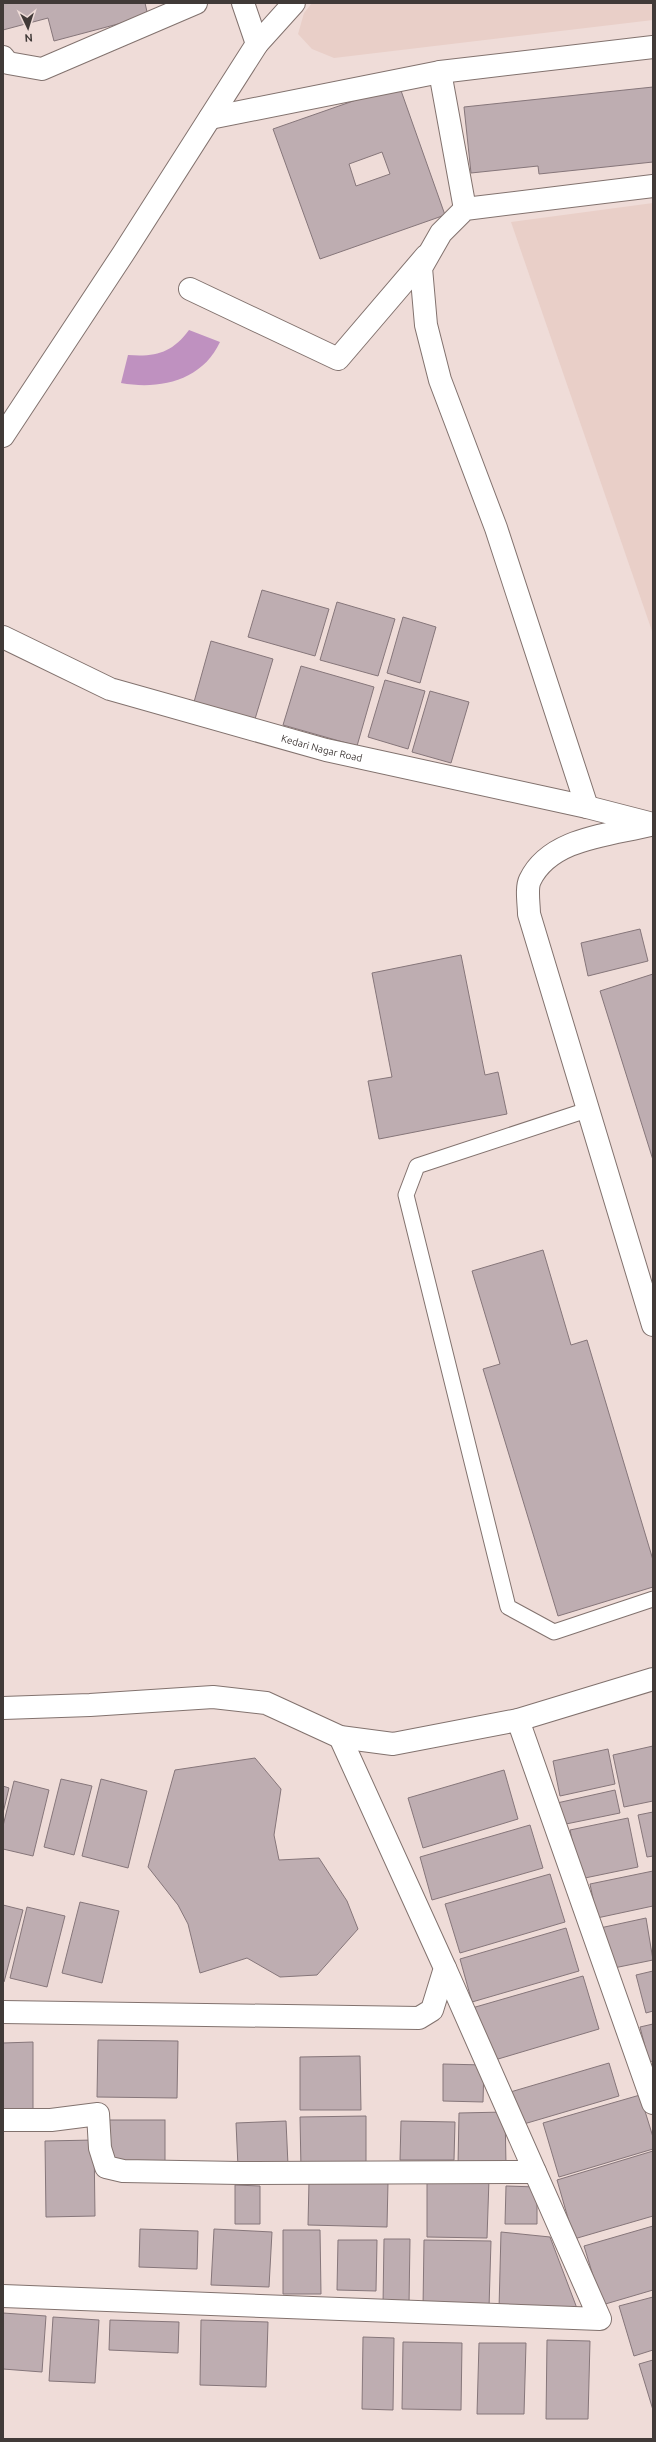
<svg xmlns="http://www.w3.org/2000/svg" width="656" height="2442" font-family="Ubuntu,sans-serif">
	<rect width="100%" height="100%" fill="#efdcd8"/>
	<g fill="#e9cfc8">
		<path d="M 312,3 L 653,3 L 653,20 L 334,58 L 312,49 L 298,34 L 304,13 Z"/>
		<path d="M 653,203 L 653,634 L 511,222 Z"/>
	</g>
	<path fill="#bf91c0" d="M 189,330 L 220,342 C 202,381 159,390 121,383 L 128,355 C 156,357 172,353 189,330 Z"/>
	<g fill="#beadb1" stroke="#86767a" fill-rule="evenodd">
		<path d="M 3,3 L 145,3 L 148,16 L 54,41 L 48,18 L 3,30 Z"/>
		<path d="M 399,85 L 445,215 L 320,259 L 273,129 ZM 382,152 L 390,174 L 356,186 L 349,164 Z"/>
		<path d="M 653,87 L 653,162 L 539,174 L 538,166 L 471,173 L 464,107 Z"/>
		<path d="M 262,590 L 329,609 L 315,656 L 248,637 Z"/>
		<path d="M 337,602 L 395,619 L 378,676 L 320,660 Z"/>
		<path d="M 403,617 L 436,627 L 420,683 L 387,673 Z"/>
		<path d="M 211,641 L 273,659 L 255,719 L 194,702 Z"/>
		<path d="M 301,666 L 374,687 L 357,746 L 283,725 Z"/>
		<path d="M 385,680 L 425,691 L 408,749 L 368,737 Z"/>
		<path d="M 430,691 L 469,702 L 451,763 L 412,752 Z"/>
		<path d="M 640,929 L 648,961 L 588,976 L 581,943 Z"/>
		<path d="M 461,955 L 485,1075 L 498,1072 L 507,1114 L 379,1139 L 368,1081 L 392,1077 L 372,973 Z"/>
		<path d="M 653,974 L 653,1160 L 600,991 Z"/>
		<path d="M 543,1250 L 571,1345 L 587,1340 L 653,1560 L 653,1587 L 558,1616 L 483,1369 L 500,1364 L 472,1271 Z"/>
		<path d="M 653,1746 L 653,1801 L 624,1807 L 613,1755 Z"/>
		<path d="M 608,1749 L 615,1784 L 560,1796 L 553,1761 Z"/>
		<path d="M 255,1758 L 281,1789 L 274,1835 L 279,1860 L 319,1858 L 347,1901 L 358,1929 L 317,1975 L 280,1977 L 247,1958 L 200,1973 L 188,1924 L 178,1905 L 148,1867 L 175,1770 Z"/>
		<path d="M 504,1770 L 518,1819 L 423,1848 L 408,1798 Z"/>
		<path d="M 61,1779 L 92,1786 L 74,1855 L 44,1847 Z"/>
		<path d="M 101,1779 L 147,1791 L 128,1868 L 82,1856 Z"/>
		<path d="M 14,1781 L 49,1790 L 33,1856 L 3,1849 L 3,1826 Z"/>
		<path d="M 3,1786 L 9,1788 L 3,1813 Z"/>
		<path d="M 615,1790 L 620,1813 L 561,1825 L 557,1803 Z"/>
		<path d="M 653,1812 L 653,1856 L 647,1857 L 638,1815 Z"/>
		<path d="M 628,1818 L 638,1867 L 580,1879 L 570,1830 Z"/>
		<path d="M 530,1825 L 543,1868 L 432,1900 L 420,1857 Z"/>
		<path d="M 653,1871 L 653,1906 L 597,1918 L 590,1884 Z"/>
		<path d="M 550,1874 L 565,1922 L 460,1953 L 445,1904 Z"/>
		<path d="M 80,1902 L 119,1911 L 102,1983 L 62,1973 Z"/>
		<path d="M 3,1905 L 23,1910 L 4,1982 L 3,1982 Z"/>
		<path d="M 27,1907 L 65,1916 L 47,1987 L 10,1978 Z"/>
		<path d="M 646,1918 L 653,1960 L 609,1969 L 600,1928 Z"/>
		<path d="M 566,1928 L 579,1971 L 472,2002 L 460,1959 Z"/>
		<path d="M 653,1971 L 653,2011 L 646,2013 L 636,1975 Z"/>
		<path d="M 583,1976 L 599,2029 L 488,2062 L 472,2008 Z"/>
		<path d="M 653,2024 L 653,2061 L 649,2062 L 640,2027 Z"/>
		<path d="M 98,2040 L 178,2041 L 177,2098 L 97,2097 Z"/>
		<path d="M 33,2042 L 33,2109 L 3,2109 L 3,2043 Z"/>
		<path d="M 360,2056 L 361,2110 L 300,2110 L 300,2057 Z"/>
		<path d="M 609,2063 L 619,2096 L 517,2126 L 507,2093 Z"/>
		<path d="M 443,2064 L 484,2065 L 483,2102 L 443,2101 Z"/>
		<path d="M 640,2095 L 653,2137 L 653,2149 L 559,2177 L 543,2123 Z"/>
		<path d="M 505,2112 L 506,2165 L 458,2165 L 459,2113 Z"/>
		<path d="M 366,2116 L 366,2168 L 301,2169 L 300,2117 Z"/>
		<rect x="107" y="2120" width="58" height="42"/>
		<path d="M 286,2121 L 288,2165 L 238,2167 L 236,2123 Z"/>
		<path d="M 401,2121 L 455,2122 L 454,2160 L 400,2160 Z"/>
		<path d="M 94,2140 L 95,2216 L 46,2217 L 45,2141 Z"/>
		<path d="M 653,2151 L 653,2216 L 574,2239 L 557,2180 Z"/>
		<path d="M 427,2178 L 489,2179 L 487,2238 L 427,2237 Z"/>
		<path d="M 309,2181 L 388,2182 L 387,2227 L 308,2225 Z"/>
		<path d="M 235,2185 L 260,2186 L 260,2224 L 235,2224 Z"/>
		<path d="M 506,2186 L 537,2187 L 537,2224 L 505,2224 Z"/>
		<path d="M 653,2226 L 653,2290 L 602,2305 L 584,2246 Z"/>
		<path d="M 140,2229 L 198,2231 L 197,2269 L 139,2267 Z"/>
		<path d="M 214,2229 L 272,2232 L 269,2287 L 211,2285 Z"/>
		<path d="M 283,2230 L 320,2230 L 321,2294 L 283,2294 Z"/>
		<path d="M 501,2232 L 550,2237 L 578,2311 L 499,2309 Z"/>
		<path d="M 384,2239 L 410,2239 L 409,2305 L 383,2305 Z"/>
		<path d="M 338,2240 L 377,2240 L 376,2291 L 337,2290 Z"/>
		<path d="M 424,2240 L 491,2241 L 489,2308 L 423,2307 Z"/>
		<path d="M 653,2297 L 653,2350 L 634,2356 L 619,2306 Z"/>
		<path d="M 3,2313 L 46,2316 L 42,2372 L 3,2369 Z"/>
		<path d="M 53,2317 L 99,2320 L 95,2383 L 49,2381 Z"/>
		<path d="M 110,2320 L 179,2322 L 178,2353 L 109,2350 Z"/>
		<path d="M 201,2320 L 268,2322 L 266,2387 L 200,2385 Z"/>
		<path d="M 363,2337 L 394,2338 L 393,2410 L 362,2409 Z"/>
		<path d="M 547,2340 L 590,2341 L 588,2419 L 546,2419 Z"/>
		<path d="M 403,2342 L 462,2343 L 461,2410 L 402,2409 Z"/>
		<path d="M 479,2343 L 526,2343 L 524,2414 L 477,2414 Z"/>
		<path d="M 653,2360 L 653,2410 L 639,2364 Z"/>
	</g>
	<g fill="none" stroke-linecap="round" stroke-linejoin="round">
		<defs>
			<path id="lane" d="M 587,1110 L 417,1166 L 406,1195 L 508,1607 L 554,1632 L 653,1599"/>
			<g id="street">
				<path d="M 243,3 L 257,44"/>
				<path d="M 3,57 L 8,63 L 42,69 L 196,3"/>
				<path d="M 440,72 L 465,209"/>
				<path d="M 210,118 L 440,72 L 653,47"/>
				<path d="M 190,289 L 338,359 L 426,256"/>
				<path d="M 3,436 L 123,254 L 257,44 L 294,3"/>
				<path id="s1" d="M 3,637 L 110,689 L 326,750 L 587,807 L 653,824"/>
				<path d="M 587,807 L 496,528 L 440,380 L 426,325 L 421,268 L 441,233 L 465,209 L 653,186"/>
				<path d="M 650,825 C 609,835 550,838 530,880 C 526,888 529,905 529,914 L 653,1325"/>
				<path d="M 3,1708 L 90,1705 L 213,1697 L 266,1703 L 340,1737 L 393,1744 L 518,1720 L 653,1679"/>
				<path d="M 518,1720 L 653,2103"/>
				<path d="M 3,2012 L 419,2018 L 432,2010 L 445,1968 L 340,1737"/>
				<path d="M 3,2120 L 51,2120 L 98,2114 L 100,2148 L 106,2167 L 123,2171 L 240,2173 L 535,2172"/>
				<path d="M 3,2296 L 600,2319 L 445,1968"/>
			</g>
		</defs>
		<use href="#lane" stroke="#82726e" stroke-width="17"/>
		<use href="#street" stroke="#82726e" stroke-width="24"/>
		<use href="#lane" stroke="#fff" stroke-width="15"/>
		<use href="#street" stroke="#fff" stroke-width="22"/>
	</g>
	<g text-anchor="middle" stroke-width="4" stroke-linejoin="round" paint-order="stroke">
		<g font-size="10" fill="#413a38" stroke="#efdcd8">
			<text dy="4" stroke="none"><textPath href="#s1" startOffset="339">Kedari Nagar Road</textPath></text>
		</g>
	</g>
	<rect width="656" height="2442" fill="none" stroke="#413a38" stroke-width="8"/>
	<g transform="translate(28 28) rotate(176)" stroke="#efdcd8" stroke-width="3" paint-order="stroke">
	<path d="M0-3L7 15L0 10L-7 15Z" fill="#413a38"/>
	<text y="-6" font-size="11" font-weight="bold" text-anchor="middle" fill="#413a38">N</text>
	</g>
</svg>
